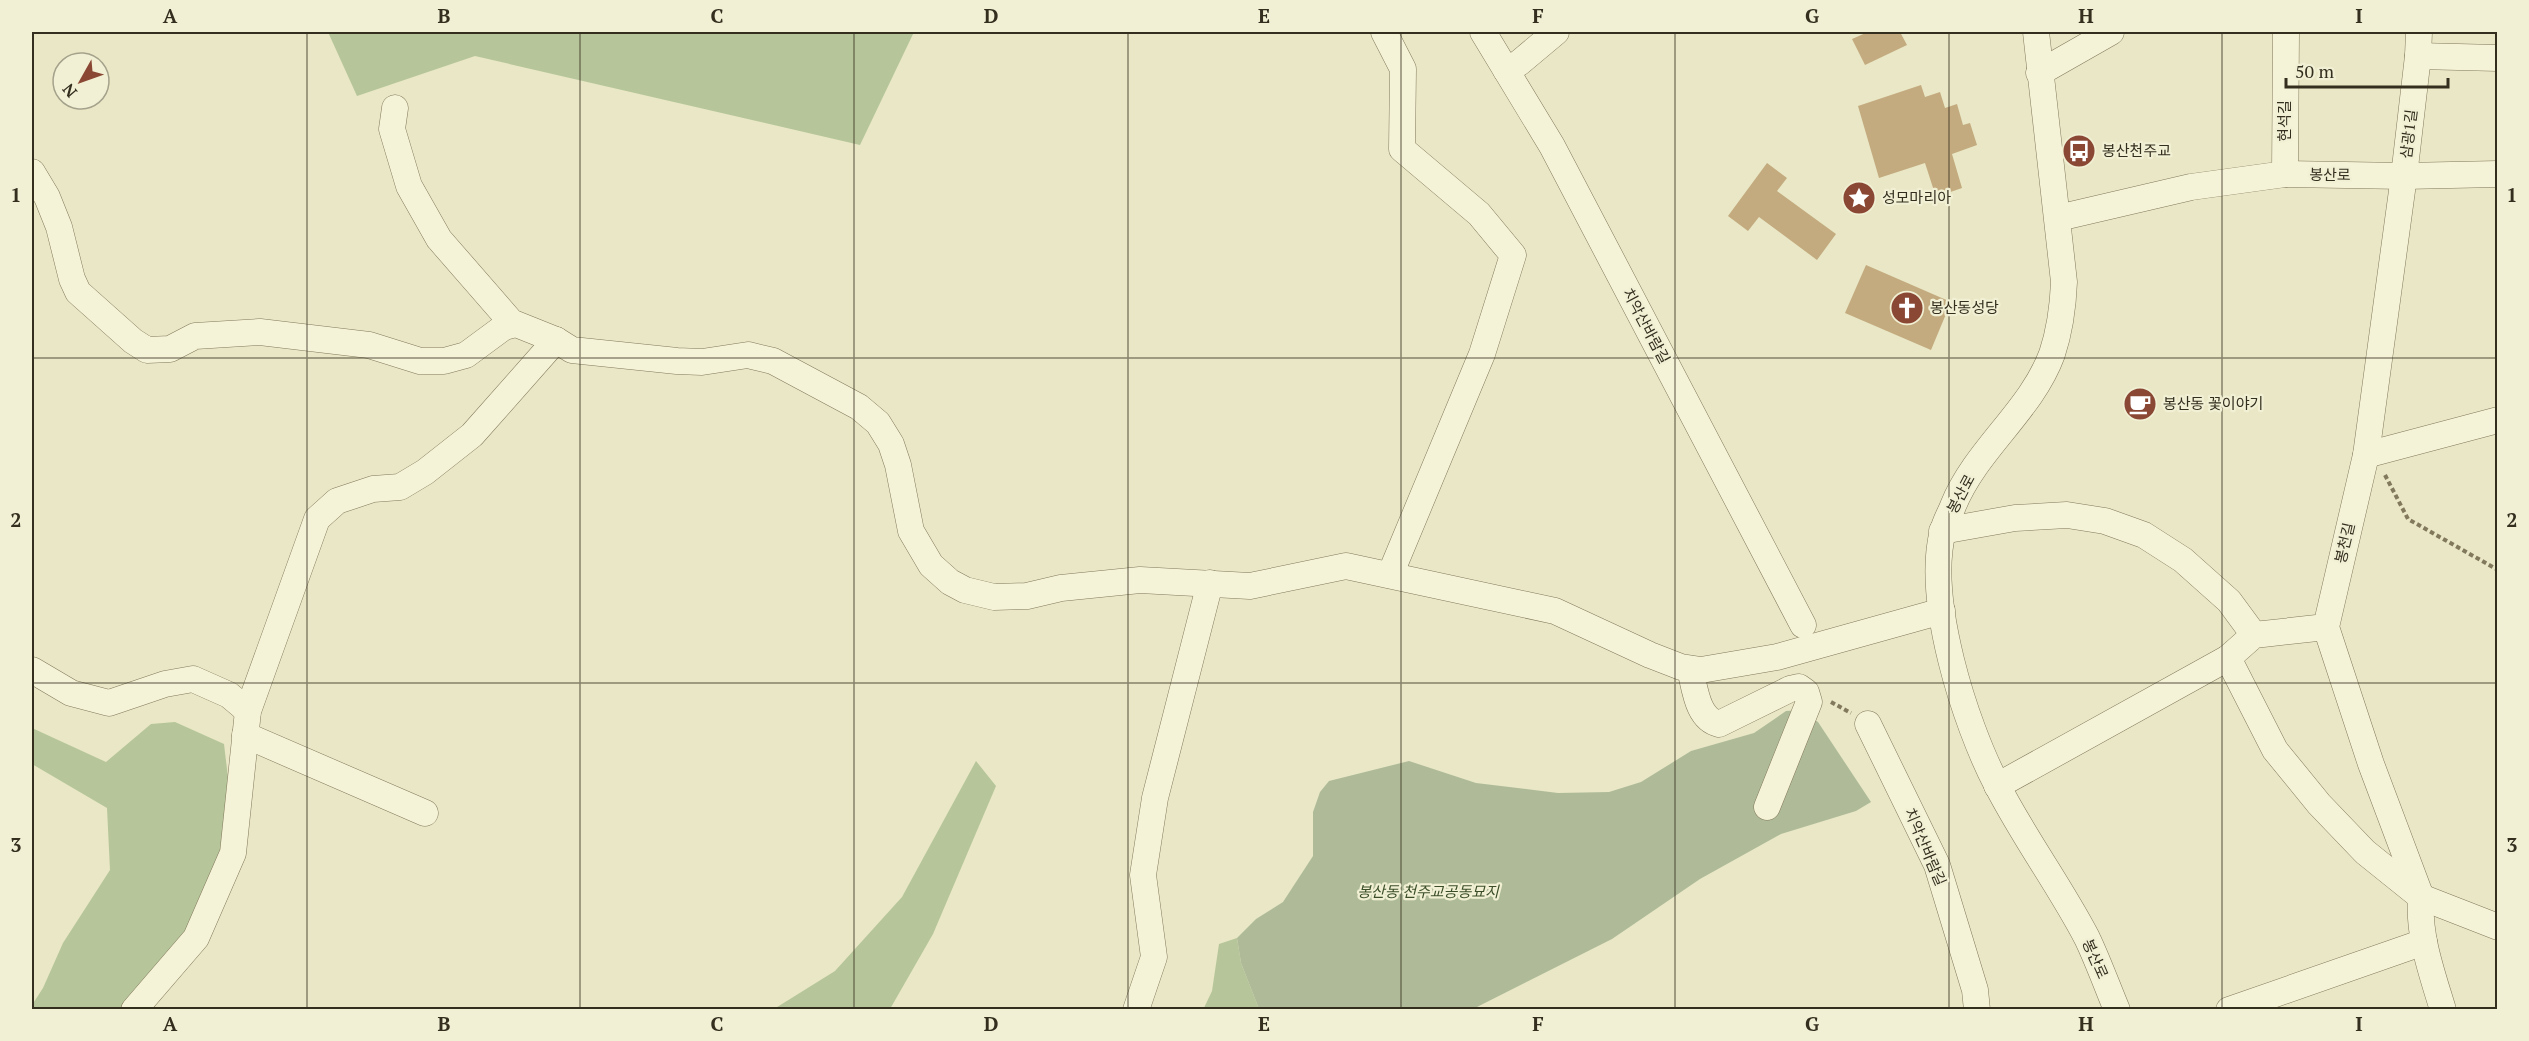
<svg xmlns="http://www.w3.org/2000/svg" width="2529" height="1041" font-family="'PT Serif','Noto Sans KR',serif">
	<rect width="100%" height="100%" fill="#e9e7c5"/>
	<g fill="#b6c69a">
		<path d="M 328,32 L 914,32 L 860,145 L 475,56 L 357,96 Z"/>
		<path d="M 175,722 L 224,744 L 229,786 L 221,864 L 186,955 L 140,1009 L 32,1009 L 32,1005 L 43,988 L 63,943 L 110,870 L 107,808 L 32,764 L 32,728 L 106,762 L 151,724 Z"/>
		<path d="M 976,761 L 996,786 L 933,934 L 890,1009 L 774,1009 L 835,971 L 902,897 Z"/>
		<path d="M 1237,938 L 1241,963 L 1259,1009 L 1203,1010 L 1212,991 L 1219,944 Z"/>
	</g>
	<path fill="#afbb98" d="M 1801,710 L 1818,722 L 1871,802 L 1856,811 L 1781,834 L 1700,879 L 1612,939 L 1473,1009 L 1259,1009 L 1241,963 L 1237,938 L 1256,919 L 1283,902 L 1313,856 L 1313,812 L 1320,792 L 1329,781 L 1409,761 L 1476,783 L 1558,793 L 1609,792 L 1641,782 L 1691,751 L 1754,733 L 1786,711 Z"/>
	<g fill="#c3ab7f">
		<path d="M 1868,32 L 1900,32 L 1907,45 L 1865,65 L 1852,39 Z"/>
		<path d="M 1921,85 L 1925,97 L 1940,92 L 1945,108 L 1957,104 L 1963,125 L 1970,123 L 1977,145 L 1952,154 L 1962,188 L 1936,197 L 1925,163 L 1879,178 L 1858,106 Z"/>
		<path d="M 1767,163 L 1787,178 L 1777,191 L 1836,234 L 1817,260 L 1759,217 L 1748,231 L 1728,216 Z"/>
		<path d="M 1866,265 L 1951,302 L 1931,350 L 1845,313 Z"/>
	</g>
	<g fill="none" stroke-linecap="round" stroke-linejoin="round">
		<defs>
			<g id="minor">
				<path d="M 1384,32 L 1403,69 L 1402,149 L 1479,214 L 1513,255 L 1482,354 L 1390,575"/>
				<path d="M 1483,32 L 1552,146 L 1803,625"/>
				<path d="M 2036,32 L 2064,282 C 2063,307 2060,330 2052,354 C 2031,411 1976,449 1953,506 C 1950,514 1945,522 1943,531 C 1925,599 1965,724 1997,785 C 2024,838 2060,886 2087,938 C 2098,961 2107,986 2117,1010"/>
				<path d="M 2419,32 L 2418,56 L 2404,176 L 2366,455 L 2326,627 L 2371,764 L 2421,897 C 2418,936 2432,973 2443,1010"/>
				<path d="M 2418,56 L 2498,58"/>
				<path d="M 1506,70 L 1519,63 L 1556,32"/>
				<path d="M 2039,73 L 2111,32"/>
				<path d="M 395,108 L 392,129 L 409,186 L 439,239 L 513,324"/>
				<path d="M 32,172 L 47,197 L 59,227 L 72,279 L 78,292 L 133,341 L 147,350 L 170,349 L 195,336 L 260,332 L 369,345 L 420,361 L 444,361 L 466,355 L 504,327 L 516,324 L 556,340 L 572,350 L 677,361 L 702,362 L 748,355 L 773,361 L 859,407 L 878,423 L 891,444 L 898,465 L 911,531 L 931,565 L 950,582 L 965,590 L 994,597 L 1027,596 L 1061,588 L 1140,580 L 1250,586 L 1346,566 L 1555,611 L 1650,655 L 1681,667 L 1701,670 L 1777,657 L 1942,611"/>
				<path d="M 2285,174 L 2286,32"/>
				<path d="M 2058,218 L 2191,187 L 2285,174 L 2404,176 L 2498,174"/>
				<path d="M 2366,455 L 2498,420"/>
				<path d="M 1942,531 L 2015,518 L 2067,515 L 2105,521 L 2144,535 L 2183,560 L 2229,601 L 2254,635"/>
				<path d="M 2228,658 L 2275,750 L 2319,804 L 2365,852 L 2421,897 L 2498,927"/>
				<path d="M 1690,669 C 1695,688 1697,719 1719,724 L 1790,689 L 1799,687 L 1806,692 L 1809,702 L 1767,807"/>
				<path d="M 32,670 L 71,693 L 109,703 L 165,684 L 193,679 L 229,695 L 248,711"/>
				<path d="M 1868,724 L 1937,865 L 1975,990 L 1977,1010"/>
				<path d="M 245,735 L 425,813"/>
				<path d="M 1997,786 L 2228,658 L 2254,635 L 2326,627"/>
				<path d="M 134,1010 L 196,938 L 233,853 L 248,711 L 317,519 L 337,501 L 373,489 L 400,487 L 425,472 L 472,435 L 556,340"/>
				<path d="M 1136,1010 L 1154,957 L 1143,875 L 1155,798 L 1210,583"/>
				<path d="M 2229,1010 L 2424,942"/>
			</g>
		</defs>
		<use href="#minor" stroke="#82795d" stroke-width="27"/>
		<g stroke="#82795d" stroke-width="4" stroke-dasharray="4.5 3" stroke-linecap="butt">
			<path d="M 2385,475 L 2408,519 L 2498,570"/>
			<path d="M 1831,702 L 1851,713"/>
		</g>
		<use href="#minor" stroke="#f5f3d7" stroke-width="26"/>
	</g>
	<path fill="none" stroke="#342e1f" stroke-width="1.5" stroke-opacity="0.55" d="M 307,32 L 307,1010M 580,32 L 580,1010M 854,32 L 854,1010M 1128,32 L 1128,1010M 1401,32 L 1401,1010M 1675,32 L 1675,1010M 1949,32 L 1949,1010M 2222,32 L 2222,1010M 32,358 L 2498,358M 32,683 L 2498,683"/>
	<defs>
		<symbol id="bus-disc" viewBox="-11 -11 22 22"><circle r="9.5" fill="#8a4834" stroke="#f1f0d4"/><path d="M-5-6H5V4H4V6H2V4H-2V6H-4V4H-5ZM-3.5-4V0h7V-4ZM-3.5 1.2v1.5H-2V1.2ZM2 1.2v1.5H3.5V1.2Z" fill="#fff"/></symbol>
		<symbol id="sight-disc" viewBox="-11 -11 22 22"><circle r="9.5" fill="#8a4834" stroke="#f1f0d4"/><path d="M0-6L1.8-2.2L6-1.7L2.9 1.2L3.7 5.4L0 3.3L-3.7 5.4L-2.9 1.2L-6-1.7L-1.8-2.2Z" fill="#fff"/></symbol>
		<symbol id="church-disc" viewBox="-11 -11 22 22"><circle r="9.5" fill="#8a4834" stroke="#f1f0d4"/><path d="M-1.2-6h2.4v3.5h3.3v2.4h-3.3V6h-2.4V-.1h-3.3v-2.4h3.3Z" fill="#fff"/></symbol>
		<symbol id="cafe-disc" viewBox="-11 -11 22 22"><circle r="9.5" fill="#8a4834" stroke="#f1f0d4"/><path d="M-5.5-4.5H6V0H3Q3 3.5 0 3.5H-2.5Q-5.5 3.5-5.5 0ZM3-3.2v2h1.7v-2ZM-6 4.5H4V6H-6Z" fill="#fff"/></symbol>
	</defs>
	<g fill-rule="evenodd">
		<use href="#bus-disc" x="2060" y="132" width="38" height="38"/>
		<use href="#sight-disc" x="1840" y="179" width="38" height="38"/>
		<use href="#church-disc" x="1888" y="289" width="38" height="38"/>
		<use href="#cafe-disc" x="2121" y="385" width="38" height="38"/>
	</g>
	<g text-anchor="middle" stroke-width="4.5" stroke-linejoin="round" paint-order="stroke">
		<g font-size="15" fill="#342e1f" stroke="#f1f0d4">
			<text transform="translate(2285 121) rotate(-90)" y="5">현석길</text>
			<text transform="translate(2409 134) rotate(-83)" y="5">삼광1길</text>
			<text transform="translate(2330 175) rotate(1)" y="5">봉산로</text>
			<text transform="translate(1646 326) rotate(62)" y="5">치악산바람길</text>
			<text transform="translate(1961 494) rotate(-62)" y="5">봉산로</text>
			<text transform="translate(2345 543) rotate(-77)" y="5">봉천길</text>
			<text transform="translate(1925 847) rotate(67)" y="5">치악산바람길</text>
			<text transform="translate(2095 959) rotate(66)" y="5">봉산로</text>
		</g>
		<g font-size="15" fill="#342e1f" stroke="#f1f0d4" text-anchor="start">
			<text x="2102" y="156">봉산천주교</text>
			<text x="1882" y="203">성모마리아</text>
			<text x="1930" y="313">봉산동성당</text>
			<text x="2163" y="409">봉산동 꽃이야기</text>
		</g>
		<g font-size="15" font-style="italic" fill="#3b4e28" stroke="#f1f0d4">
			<text x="1428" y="897">봉산동 천주교공동묘지</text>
		</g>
	</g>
	<rect width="2529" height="1041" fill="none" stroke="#f1f0d4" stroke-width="66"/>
	<g transform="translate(81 81) rotate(230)"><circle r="28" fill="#f1f0d4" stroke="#a5a28c" stroke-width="1.5"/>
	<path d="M0-4.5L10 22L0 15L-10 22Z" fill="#8a4834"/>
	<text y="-9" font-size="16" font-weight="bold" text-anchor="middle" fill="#342e1f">N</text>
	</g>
	<path d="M2286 78v9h162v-9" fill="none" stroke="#342e1f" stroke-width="3"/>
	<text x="2295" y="78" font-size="18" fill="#342e1f" stroke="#f1f0d4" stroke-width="4.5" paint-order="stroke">50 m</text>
	<rect x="33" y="33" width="2463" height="975" fill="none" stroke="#342e1f" stroke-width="2"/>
	<g font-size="20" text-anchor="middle" font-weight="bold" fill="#342e1f">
		<text x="170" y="23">A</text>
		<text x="444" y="23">B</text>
		<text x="717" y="23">C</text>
		<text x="991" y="23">D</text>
		<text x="1264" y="23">E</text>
		<text x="1538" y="23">F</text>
		<text x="1812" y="23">G</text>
		<text x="2086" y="23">H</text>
		<text x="2359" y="23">I</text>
		<text x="16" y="202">1</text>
		<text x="2512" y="202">1</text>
		<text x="16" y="527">2</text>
		<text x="2512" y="527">2</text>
		<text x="16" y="852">3</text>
		<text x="2512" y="852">3</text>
		<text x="170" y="1031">A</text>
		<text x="444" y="1031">B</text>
		<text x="717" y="1031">C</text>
		<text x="991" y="1031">D</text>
		<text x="1264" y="1031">E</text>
		<text x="1538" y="1031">F</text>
		<text x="1812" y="1031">G</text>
		<text x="2086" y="1031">H</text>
		<text x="2359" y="1031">I</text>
	</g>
</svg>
